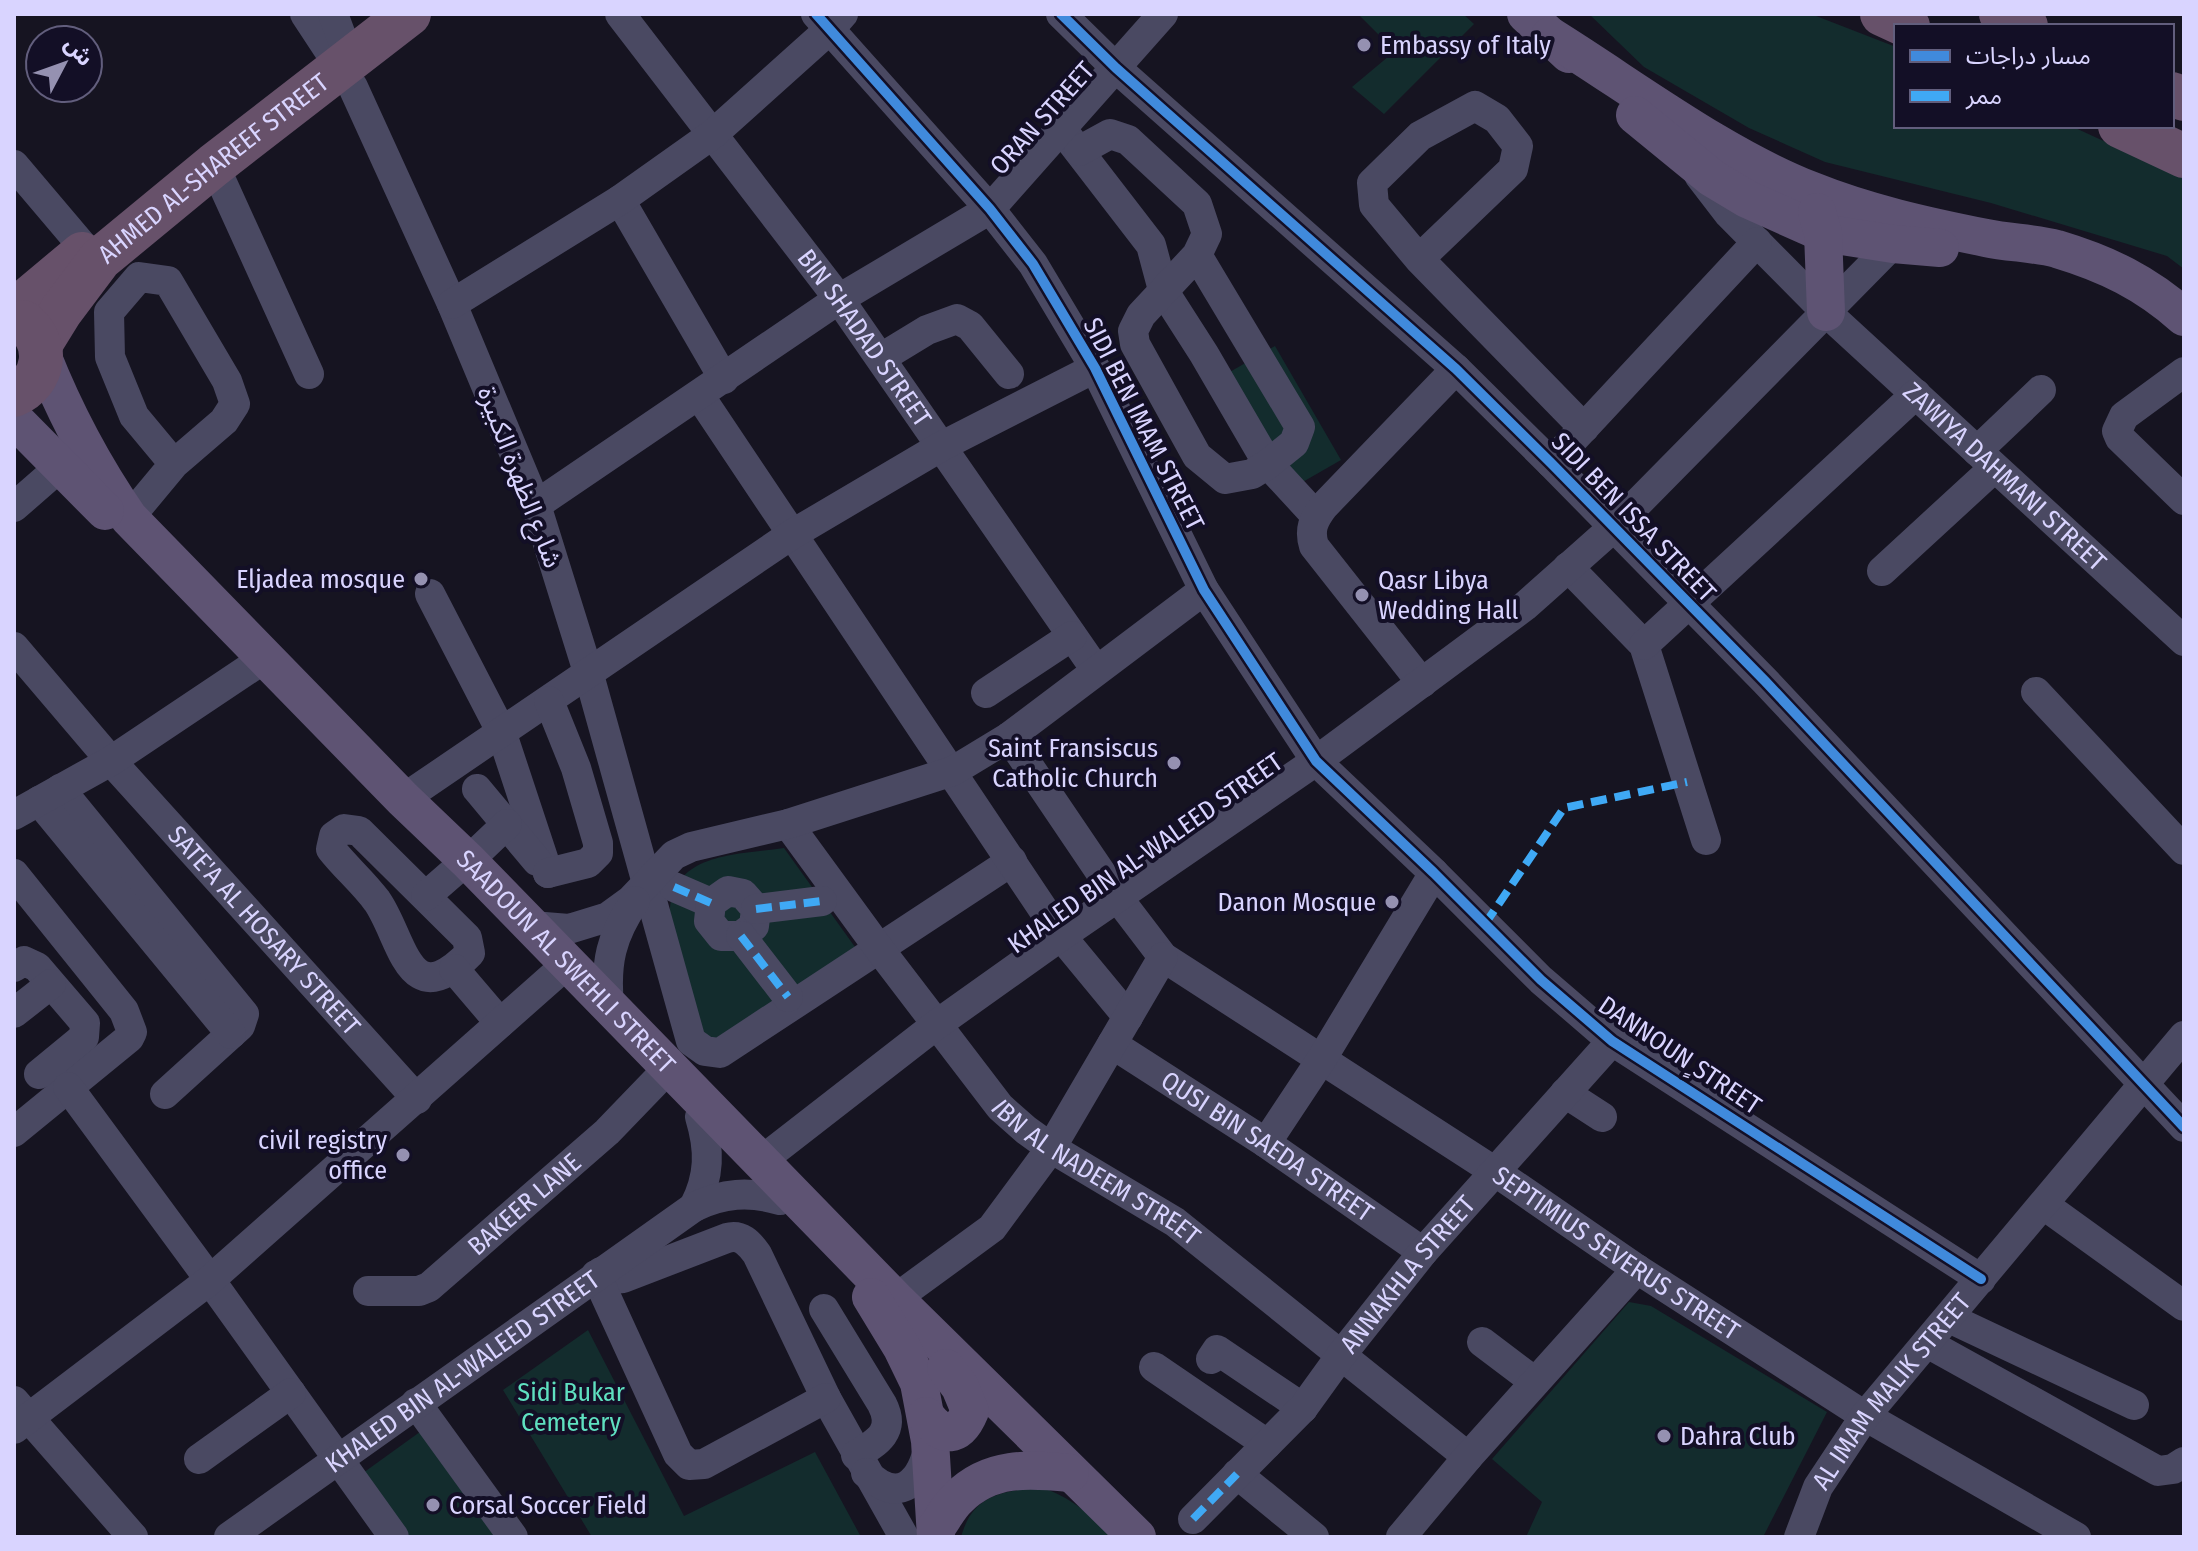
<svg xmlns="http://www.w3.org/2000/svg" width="2198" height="1551" font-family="'Fira Sans Condensed','Noto Sans Arabic',sans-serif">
	<rect width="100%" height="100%" fill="#161421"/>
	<g fill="#132c2d">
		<path d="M 1358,14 L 1463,14 L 1474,24 L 1384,114 L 1352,87 L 1395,51 Z"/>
		<path d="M 1589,14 L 1811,14 L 1896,47 L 1896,126 L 2071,126 L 2184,178 L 2184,269 L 2167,256 L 1991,203 L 1825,162 L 1749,128 L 1644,67 Z"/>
		<path d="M 1275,346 L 1341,460 L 1287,491 L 1221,377 Z"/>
		<path d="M 784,848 L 860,954 L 722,1040 L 711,1040 L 703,1031 L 670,917 C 668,852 737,855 784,848 Z"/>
		<path d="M 1629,1302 L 1651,1306 L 1827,1412 L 1763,1537 L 1526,1537 L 1542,1502 L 1492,1459 Z"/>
		<path d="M 588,1330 L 684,1516 L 815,1452 L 861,1537 L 592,1537 L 503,1390 Z"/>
		<path d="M 424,1429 L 503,1537 L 410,1537 L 363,1473 Z"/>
		<path d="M 1040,1487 C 1070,1496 1093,1517 1116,1537 L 961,1537 C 973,1494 1001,1492 1040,1487 Z"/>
	</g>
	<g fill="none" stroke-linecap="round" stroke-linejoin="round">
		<g stroke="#4a4962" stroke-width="30">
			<path d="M 305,14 L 353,87 L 452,304 L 536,505 L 589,675 L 691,1041 L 705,1051 L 720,1053 L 1012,861"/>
			<path d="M 333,14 L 352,65"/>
			<path id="s1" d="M 620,14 L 839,299 L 1096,670"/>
			<path d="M 816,14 L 990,209 L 1033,264 L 1095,368 L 1204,590 L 1316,761 L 1434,873 L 1541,980 L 1612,1041 L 1981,1279"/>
			<path d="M 1061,14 L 1116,68 L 1456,369 L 1551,463 L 1765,681 L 2184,1127"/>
			<path d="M 1067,136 L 1151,245 L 1163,290 L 1204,354 L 1268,464 L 1316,516"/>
			<path d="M 1079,151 L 1110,134 L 1128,140 L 1197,204 L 1207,234 L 1197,255 L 1141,315 L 1133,331 L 1135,344 L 1197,456 L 1225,479 L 1252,474 L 1268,464 L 1294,443 L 1300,427 L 1197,255"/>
			<path d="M 14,165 L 86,250 L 100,259"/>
			<path d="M 214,165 L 309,374"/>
			<path id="s2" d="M 1699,175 L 1729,214 L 1826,312 L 2184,641"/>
			<path d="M 620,200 L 724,379"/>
			<path d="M 1419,259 L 1513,169 L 1518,146 L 1497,119 L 1475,106 L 1420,136 L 1372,183 L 1374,205 L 1419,259 L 1584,428"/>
			<path d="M 452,304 L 620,200 L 713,134 L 830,29 L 843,14"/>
			<path d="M 881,358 L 927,330 L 957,319 L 970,326 L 1009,374"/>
			<path d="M 2184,372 L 2124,416 L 2117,431 L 2120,438 L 2184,500"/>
			<path d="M 699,395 L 1061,936 L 1128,1017"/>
			<path d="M 1977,451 L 2041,390"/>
			<path d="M 1551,463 L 1757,242"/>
			<path d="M 536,505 L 839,299 L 990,209 L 1163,14"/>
			<path d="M 14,507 L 61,466"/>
			<path d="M 129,518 L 174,464 L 224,421 L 235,404 L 227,381 L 168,281 L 139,277 L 109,312 L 110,357 L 134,416 L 174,464"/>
			<path d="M 1568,567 L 1644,645 L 1706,840"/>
			<path d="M 1882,571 L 1994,468"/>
			<path d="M 430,594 L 501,731 L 548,873"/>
			<path d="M 1644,645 L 1916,394"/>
			<path id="s3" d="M 14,647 L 111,761 L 417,1099"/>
			<path d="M 1422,683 L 1314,546 C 1309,530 1313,520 1324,506 L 1456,369"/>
			<path d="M 2036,692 L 2184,850"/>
			<path d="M 986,693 L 1072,636"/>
			<path id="s4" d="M 1009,737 L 1118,898 L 1163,957 L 1494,1171 L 1637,1269 L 1865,1416 L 2076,1537"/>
			<path d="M 60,789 L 244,1014 L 240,1026 L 165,1094"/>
			<path d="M 477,789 L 537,861"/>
			<path d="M 403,799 L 791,535 L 942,446 L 1095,368"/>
			<path d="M 39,801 L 231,1034"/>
			<path d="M 14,815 L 111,761 L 256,664"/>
			<path id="s5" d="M 788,824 L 880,950 L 1000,1107 L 1026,1130 L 1051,1148 L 1175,1222 L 1468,1457"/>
			<path d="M 344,829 L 359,831 L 467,938 L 470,953 C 408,1017 403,938 377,901 C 363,882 345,867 331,849 L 334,836 Z"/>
			<path d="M 468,861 L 507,824"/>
			<path d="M 548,873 L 588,863 L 598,853 L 598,843 L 576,768 L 549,701"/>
			<path d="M 14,874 L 124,1011 L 132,1032 L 129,1038 L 14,1132"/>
			<path d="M 674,887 L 711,903"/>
			<path d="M 728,891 L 743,894 L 756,909 L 754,926 L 741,936 L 721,936 L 709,921 L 711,903 Z"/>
			<path d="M 426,896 L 457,869"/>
			<path d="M 756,909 L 822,901"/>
			<path d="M 532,926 L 569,929 L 608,917 L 630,901 L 674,855 L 691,847 L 788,824 L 953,771 L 1009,737 L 1204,590"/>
			<path d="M 741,936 L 788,997"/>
			<path d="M 14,967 L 24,961 L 37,967 L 85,1023 L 84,1037 L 39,1074"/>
			<path d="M 454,969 L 500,1023"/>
			<path d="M 609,1005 C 605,963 611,936 635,901"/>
			<path d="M 14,1013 L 51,984"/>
			<path id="s6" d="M 1112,1044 L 1266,1143 L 1423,1252"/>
			<path d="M 68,1087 L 210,1280 L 394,1537"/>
			<path d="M 1565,1093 L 1602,1117"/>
			<path d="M 1266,1143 L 1321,1060 L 1434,873"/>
			<path d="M 761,1161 L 936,1025 L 1061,936 L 1316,761 L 1525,606 L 1615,526 L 1893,244"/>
			<path d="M 2044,1205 L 2184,1306"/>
			<path d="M 694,1207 C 710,1176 710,1150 700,1117"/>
			<path d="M 601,1272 L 613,1279 L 623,1278 L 727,1238 C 741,1234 749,1243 757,1254 L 826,1398 L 904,1537"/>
			<path d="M 596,1275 L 678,1454 L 689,1465 L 704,1464 L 826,1398"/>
			<path id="s7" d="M 368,1291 L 419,1291 L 429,1287 L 607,1132 L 661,1076"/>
			<path d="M 895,1299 L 992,1228 L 1051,1148 L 1163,957"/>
			<path d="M 824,1309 L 882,1404 C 896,1431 878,1442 856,1455"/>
			<path d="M 1949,1318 L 2134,1405"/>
			<path d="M 1482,1342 L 1535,1382"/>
			<path d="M 1927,1343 L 2158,1471 L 2173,1469 L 2184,1462"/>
			<path d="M 1211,1359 L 1217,1350 L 1303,1408"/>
			<path d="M 1154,1367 L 1267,1444"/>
			<path d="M 14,1401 L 133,1537"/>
			<path d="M 416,1403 L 513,1537"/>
			<path d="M 14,1429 L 210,1280 L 558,972"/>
			<path d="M 199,1459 L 291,1393"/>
			<path d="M 866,1473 C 899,1505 921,1483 929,1446"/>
			<path d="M 1237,1474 L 1314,1537"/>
			<path id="s8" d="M 1193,1519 L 1303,1408 L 1342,1354 L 1423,1252 L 1612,1041"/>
			<path id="s9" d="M 229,1537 L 694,1207 C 723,1193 749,1191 780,1200"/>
			<path d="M 1401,1537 L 1468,1457 L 1637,1269"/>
			<path id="s10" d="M 1799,1537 L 1818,1487 L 1865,1416 L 2184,1036"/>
		</g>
		<g stroke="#5e5373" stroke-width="38">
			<path d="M 1526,14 L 1569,54"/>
			<path d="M 1550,36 C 1632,87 1721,155 1810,190 C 1867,213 1926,226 1986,238 C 2009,243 2035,243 2057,249 C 2107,264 2146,283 2184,317"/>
			<path d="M 1635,115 L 1712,178 L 1747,199 L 1823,233 L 1893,244 L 1940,248"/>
			<path d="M 1817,212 L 1823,233 L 1826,312"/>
			<path id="s11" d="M 42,355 C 65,413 93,466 129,518 L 403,799 L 468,861 L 895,1299 L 1137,1537"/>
			<path d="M 14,419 L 105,511"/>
			<path d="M 871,1297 L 902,1348 L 919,1383 L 930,1441 L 936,1537"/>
			<path d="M 926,1416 C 943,1439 959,1438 970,1411 L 960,1387 L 946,1368"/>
			<path d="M 936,1528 C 943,1519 949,1506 958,1498 C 990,1466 1028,1469 1070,1473"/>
		</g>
		<g stroke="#67516a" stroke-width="44">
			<path d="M 1882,14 L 1908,26"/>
			<path d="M 2001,14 L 2026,26"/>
			<path d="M 2172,94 L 2184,99"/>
			<path d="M 2120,126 L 2184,156"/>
			<path d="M 14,311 L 82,254"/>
			<path id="s12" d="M 40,345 L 61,311 L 100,259 L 214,165 L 409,14"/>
			<path d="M 14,395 C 45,382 51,343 23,322"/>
		</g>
		<g stroke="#3fa9f5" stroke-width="8" stroke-dasharray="16 8" stroke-linecap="butt">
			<path d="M 674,887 L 711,903"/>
			<path d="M 756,909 L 822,901"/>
			<path d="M 1485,924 L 1564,808 L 1687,782"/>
			<path d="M 741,936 L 788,997"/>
			<path d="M 1193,1519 L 1237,1474"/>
		</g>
		<defs>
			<g id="cycleway">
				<path d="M 816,14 L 990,209 L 1033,264 L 1095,368 L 1204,590 L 1316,761 L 1434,873 L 1541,980 L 1612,1041 L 1981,1279"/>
				<path d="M 1061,14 L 1116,68 L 1456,369 L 1551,463 L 1765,681 L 2184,1127"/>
			</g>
		</defs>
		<use href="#cycleway" stroke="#130f26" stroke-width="15"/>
		<use href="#cycleway" stroke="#408adc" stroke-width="10"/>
	</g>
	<g fill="#9591b1" stroke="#130f26" stroke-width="3">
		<circle cx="1364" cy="45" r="8"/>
		<circle cx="421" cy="579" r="8"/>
		<circle cx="1362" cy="595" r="8"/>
		<circle cx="1174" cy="763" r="8"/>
		<circle cx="1392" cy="902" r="8"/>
		<circle cx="403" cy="1155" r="8"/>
		<circle cx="1664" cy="1436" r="8"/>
		<circle cx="433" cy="1505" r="8"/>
	</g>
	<g text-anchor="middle" stroke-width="8" stroke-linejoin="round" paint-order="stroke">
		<g font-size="26" fill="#d9d4ff" stroke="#130f26" text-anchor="start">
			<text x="1380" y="54">Embassy of Italy</text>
			<text x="405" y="588" text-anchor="end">Eljadea mosque</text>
			<text x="1378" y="589">Qasr Libya<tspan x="1378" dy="30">Wedding Hall</tspan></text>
			<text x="1158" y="757" text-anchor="end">Saint Fransiscus<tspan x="1158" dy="30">Catholic Church</tspan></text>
			<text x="1376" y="911" text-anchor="end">Danon Mosque</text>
			<text x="387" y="1149" text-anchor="end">civil registry<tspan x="387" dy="30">office</tspan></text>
			<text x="1680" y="1445">Dahra Club</text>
			<text x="449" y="1514">Corsal Soccer Field</text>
		</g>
		<g font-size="26" fill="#d9d4ff" stroke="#130f26">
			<text transform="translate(1042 118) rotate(-48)" y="9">ORAN STREET</text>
			<text dy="9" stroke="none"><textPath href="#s12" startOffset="250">AHMED AL-SHAREEF STREET</textPath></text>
			<text dy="9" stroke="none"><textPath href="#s1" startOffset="406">BIN SHADAD STREET</textPath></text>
			<text transform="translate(1144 424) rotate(63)" y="9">SIDI BEN IMAM STREET</text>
			<text dy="9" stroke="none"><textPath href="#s2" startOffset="430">ZAWIYA DAHMANI STREET</textPath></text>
			<text transform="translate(520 477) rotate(69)" y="9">شارع الظهرة الكبيرة</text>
			<text transform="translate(1634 517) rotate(46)" y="9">SIDI BEN ISSA STREET</text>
			<text transform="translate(1145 853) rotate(-35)" y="9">KHALED BIN AL-WALEED STREET</text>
			<text dy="9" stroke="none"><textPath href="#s3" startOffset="378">SATE'A AL HOSARY STREET</textPath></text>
			<text dy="9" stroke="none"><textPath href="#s11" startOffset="808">SAADOUN AL SWEHLI STREET</textPath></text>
			<text transform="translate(1680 1055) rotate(34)" y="9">DANNOUN ٍSTREET</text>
			<text dy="9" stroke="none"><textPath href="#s6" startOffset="186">QUSI BIN SAEDA STREET</textPath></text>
			<text dy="9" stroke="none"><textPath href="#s5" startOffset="470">IBN AL NADEEM STREET</textPath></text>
			<text dy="9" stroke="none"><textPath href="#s7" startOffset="188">BAKEER LANE</textPath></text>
			<text dy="9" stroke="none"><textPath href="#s4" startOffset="810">SEPTIMIUS SEVERUS STREET</textPath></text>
			<text dy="9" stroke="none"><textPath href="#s8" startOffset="326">ANNAKHLA STREET</textPath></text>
			<text dy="9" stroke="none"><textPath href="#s9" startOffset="286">KHALED BIN AL-WALEED STREET</textPath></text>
			<text dy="9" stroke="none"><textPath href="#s10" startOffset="174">AL IMAM MALIK STREET</textPath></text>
		</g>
		<g font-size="26" fill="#5fe0c0" stroke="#130f26">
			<text x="571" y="1401">Sidi Bukar<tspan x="571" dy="30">Cemetery</tspan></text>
		</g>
	</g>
	<rect width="2198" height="1551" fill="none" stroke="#d9d4ff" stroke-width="32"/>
	<rect x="1894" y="24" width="280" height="104" fill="#130f26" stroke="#625e7d" stroke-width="2"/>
	<rect x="1910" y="50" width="40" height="12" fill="#408adc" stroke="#625e7d" stroke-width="2"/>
	<text x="1966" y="64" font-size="24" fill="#d9d4ff">مسار دراجات</text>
	<rect x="1910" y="90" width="40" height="12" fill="#3fa9f5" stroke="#625e7d" stroke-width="2"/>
	<text x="1966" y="104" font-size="24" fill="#d9d4ff">ممر</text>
	<g transform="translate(64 64) rotate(49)"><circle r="38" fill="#130f26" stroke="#625e7d" stroke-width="2"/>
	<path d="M0-6L14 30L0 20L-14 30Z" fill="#9591b1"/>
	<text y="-12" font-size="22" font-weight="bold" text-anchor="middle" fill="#d9d4ff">ش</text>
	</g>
</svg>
